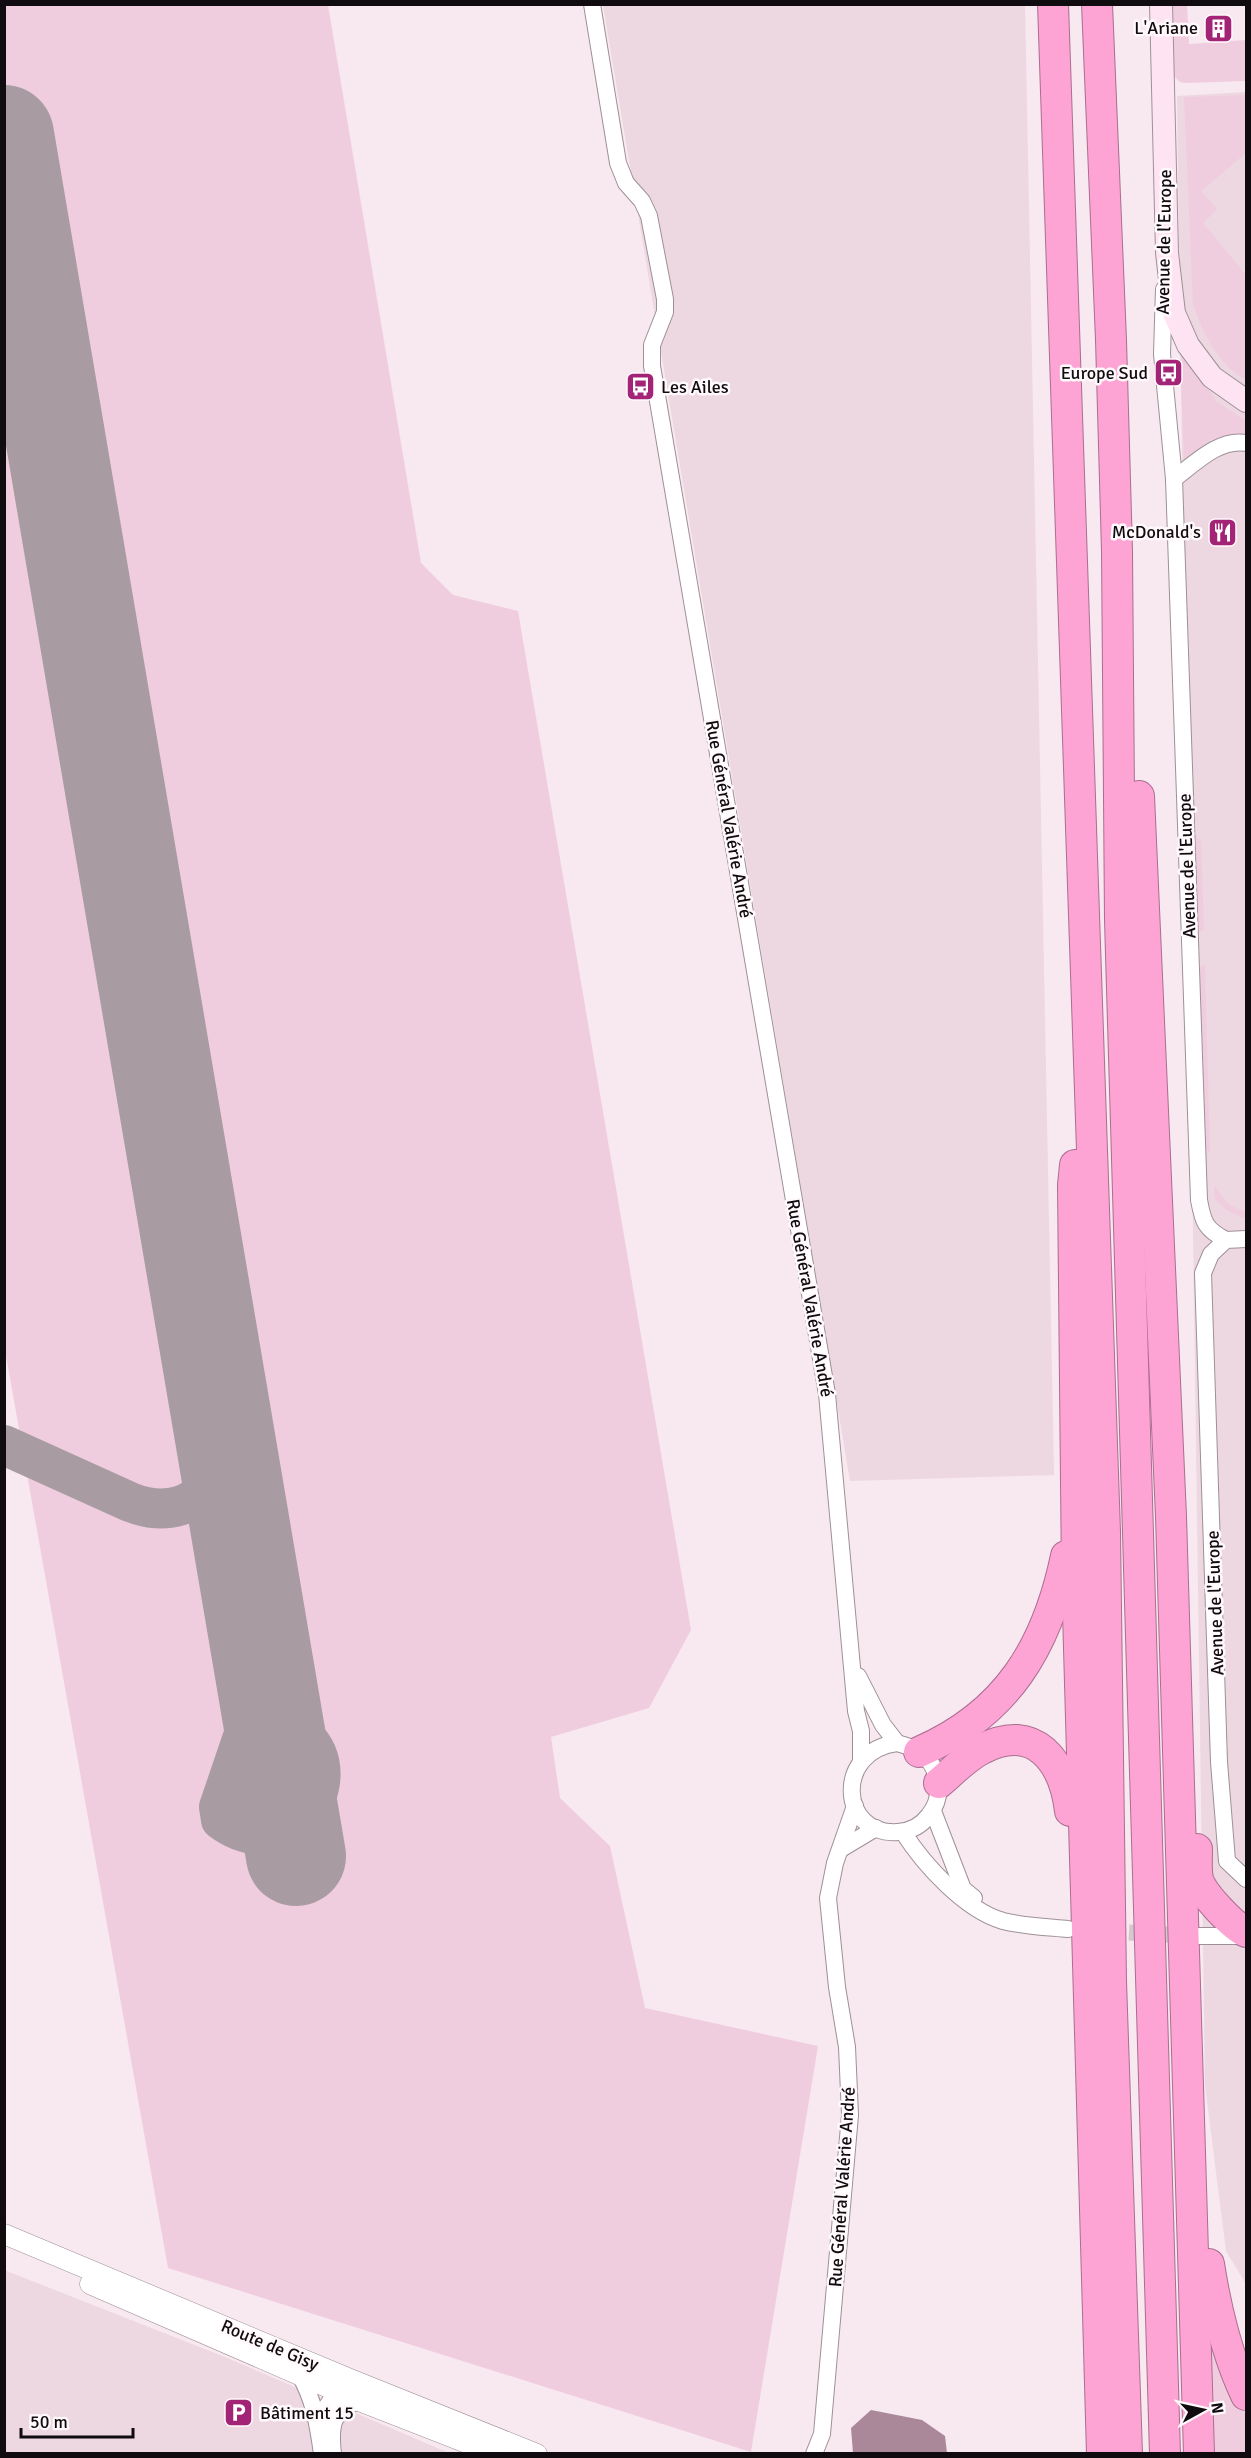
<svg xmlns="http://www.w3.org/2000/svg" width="1251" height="2458" font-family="Signika,sans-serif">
	<rect width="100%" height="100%" fill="#f8e8f0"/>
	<g fill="#edd7e1">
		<path d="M 603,5 L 1025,5 L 1054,1475 L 850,1481 Z"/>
		<path d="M 1246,92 L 1246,2284 L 1226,2251 L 1205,2085 L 1177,96 Z"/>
		<path d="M 4,2270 L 225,2357 L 449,2453 L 5,2453 Z"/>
	</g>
	<g fill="#f0cdde">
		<path d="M 4,5 L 328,5 L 421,563 L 453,595 L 518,611 L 691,1630 L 649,1708 L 551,1737 L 560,1798 L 610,1846 L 645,2008 L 818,2046 L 751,2452 L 168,2268 L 5,1350 Z"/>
		<path d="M 1169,5 L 1187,5 L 1189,44 L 1246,40 L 1246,81 L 1185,83 L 1180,82 L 1173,75 Z"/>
		<path d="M 1246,95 L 1246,153 L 1201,191 L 1217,209 L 1203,223 L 1246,275 L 1246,380 C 1218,364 1204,335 1193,305 L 1184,97 Z"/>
		<path d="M 1180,359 L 1190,362 L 1216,401 L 1246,421 L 1246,436 L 1232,436 L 1210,440 L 1184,459 Z"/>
		<path d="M 1194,835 L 1201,841 L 1204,929 L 1197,934 Z"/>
		<path d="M 1205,965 L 1210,1153 L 1204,1147 L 1198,968 Z"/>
		<path d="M 1214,1185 L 1227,1203 L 1246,1213 L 1246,1219 L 1228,1211 L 1215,1199 Z"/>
		<path d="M 1211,2311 L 1233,2387 L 1246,2416 L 1246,2453 L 1210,2453 Z"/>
	</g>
	<path fill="#a89" d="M 871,2410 L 922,2420 L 945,2436 L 947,2453 L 853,2453 L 851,2428 Z"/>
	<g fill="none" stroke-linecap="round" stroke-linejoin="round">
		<g stroke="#a89ca2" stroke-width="40">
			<path d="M 4,1445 L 130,1502 C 165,1516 201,1508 216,1470 C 222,1454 222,1435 223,1418"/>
			<path d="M 265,1672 L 219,1807 L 221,1820 C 287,1869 352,1782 304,1736 C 295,1727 283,1722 272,1717"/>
		</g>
		<path stroke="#a89ca2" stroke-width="100" d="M 4,135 L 296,1856"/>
		<path stroke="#d5c7ce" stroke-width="16" stroke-dasharray="16 8" stroke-linecap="butt" d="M 1105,1931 L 1190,1936"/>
		<defs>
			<g id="minor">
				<path d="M 592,4 L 618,163 L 626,183 L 642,201 L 649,216 L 665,299 L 665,312 L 652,345 L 652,366 L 827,1394 L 856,1711 L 861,1731 L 861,1761"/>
				<path d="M 1164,289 L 1162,354 L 1174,479 L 1199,1200 C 1203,1222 1205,1229 1226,1240"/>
				<path d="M 1174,479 C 1194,464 1219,438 1246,443"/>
				<path d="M 1246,1239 L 1226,1240 L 1211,1254 L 1203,1273 L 1219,1762 L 1227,1861 L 1246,1879"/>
				<path d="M 858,1676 L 883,1725 L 897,1743"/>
				<path d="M 897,1743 C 904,1745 912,1747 918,1751 C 940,1765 945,1795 929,1815 C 922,1825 911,1831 898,1832 C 839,1836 834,1751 897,1743 Z"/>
				<path d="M 933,1811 L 963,1889 L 974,1898"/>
				<path d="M 903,1832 C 924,1865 965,1910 1003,1921 C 1023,1926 1047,1927 1068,1929"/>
				<path d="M 841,1849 L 876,1828"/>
				<path d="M 1198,1936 L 1246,1936"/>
				<path d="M 299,2374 C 314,2399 318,2425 322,2454"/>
				<path d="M 318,2421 C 327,2406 332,2393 349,2389"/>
				<path d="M 333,2454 C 330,2428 331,2409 359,2401"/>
				<path d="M 814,2454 L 822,2434 L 850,2115 L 847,2047 L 837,1987 L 828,1898 L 835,1863 L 855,1806"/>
			</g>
			<g id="tertiary">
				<path d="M 4,2234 L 350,2379 L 537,2454"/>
				<path d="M 90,2284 L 359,2401 L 495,2454"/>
			</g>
			<path id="secondary" d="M 1161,4 L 1167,253 L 1174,313 L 1188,345 L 1212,377 L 1246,401"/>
			<g id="motorway">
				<path d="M 1053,4 L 1105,1532 L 1111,1981 L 1127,2454"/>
				<path d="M 1097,4 L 1111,340 L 1117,551 L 1120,920 L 1165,2454"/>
				<path d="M 1139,796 L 1171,1516 L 1199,2454"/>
				<path d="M 1075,1165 L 1073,1185 L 1077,1578 L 1102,2454"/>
				<path d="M 919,1752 C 1007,1714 1047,1647 1066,1556"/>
				<path d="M 939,1783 C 952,1772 966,1757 982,1749 C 1035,1721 1064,1762 1070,1811"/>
				<path d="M 1197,1849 C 1197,1859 1196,1870 1198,1879 C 1201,1893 1233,1926 1246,1932"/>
				<path d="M 1209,2264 C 1216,2309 1226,2353 1246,2395"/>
			</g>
		</defs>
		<use href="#minor" stroke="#9e9097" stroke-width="18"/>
		<use href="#tertiary" stroke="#9e9097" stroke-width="21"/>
		<use href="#secondary" stroke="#9e9097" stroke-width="24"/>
		<use href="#motorway" stroke="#aa6e8f" stroke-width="32"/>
		<use href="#minor" stroke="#fff" stroke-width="16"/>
		<use href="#tertiary" stroke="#fff" stroke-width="20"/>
		<use href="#secondary" stroke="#fee4f2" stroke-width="22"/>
		<use href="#motorway" stroke="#fda4d4" stroke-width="30"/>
	</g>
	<defs>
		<symbol id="building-square" viewBox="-11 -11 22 22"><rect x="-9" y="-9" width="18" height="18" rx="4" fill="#a32476" stroke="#fff9fc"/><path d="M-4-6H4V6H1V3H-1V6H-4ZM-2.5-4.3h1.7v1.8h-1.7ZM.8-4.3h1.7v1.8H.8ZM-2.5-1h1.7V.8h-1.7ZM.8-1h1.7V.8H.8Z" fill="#fff"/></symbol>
		<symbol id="bus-square" viewBox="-11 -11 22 22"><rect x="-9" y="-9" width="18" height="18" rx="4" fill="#a32476" stroke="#fff9fc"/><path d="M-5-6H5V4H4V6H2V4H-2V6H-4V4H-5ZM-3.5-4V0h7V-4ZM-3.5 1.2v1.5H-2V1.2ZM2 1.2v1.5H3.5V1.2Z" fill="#fff"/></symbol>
		<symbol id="restaurant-square" viewBox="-11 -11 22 22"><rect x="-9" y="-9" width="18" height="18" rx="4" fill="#a32476" stroke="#fff9fc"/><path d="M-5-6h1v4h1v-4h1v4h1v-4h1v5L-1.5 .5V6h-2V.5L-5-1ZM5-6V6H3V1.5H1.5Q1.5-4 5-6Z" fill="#fff"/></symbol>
		<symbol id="parking-square" viewBox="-11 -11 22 22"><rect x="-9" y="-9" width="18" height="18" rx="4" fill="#a32476" stroke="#fff9fc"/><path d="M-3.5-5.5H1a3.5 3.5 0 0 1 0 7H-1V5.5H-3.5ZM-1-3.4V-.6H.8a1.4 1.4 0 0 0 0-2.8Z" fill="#fff"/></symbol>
	</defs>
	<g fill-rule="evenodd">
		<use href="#building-square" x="1202" y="12" width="33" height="33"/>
		<use href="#bus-square" x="1152" y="356" width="33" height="33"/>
		<use href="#bus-square" x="624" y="370" width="33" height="33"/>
		<use href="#restaurant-square" x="1206" y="516" width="33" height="33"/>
		<use href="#parking-square" x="222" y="2396" width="33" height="33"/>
	</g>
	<g text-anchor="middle" stroke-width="5" stroke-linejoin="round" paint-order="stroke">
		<g font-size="18" fill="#100b0e" stroke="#fff9fc" text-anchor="end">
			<text x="1198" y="34">L'Ariane</text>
			<text x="1148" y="379">Europe Sud</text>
			<text x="661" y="393" text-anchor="start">Les Ailes</text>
			<text x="1201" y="538">McDonald's</text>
			<text x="260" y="2419" text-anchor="start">Bâtiment 15</text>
		</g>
		<g font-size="18" fill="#100b0e" stroke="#fff9fc">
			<text transform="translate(1164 242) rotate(-89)" y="6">Avenue de l'Europe</text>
			<text transform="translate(729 819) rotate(80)" y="6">Rue Général Valérie André</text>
			<text transform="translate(1187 866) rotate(-92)" y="6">Avenue de l'Europe</text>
			<text transform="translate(810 1298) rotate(80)" y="6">Rue Général Valérie André</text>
			<text transform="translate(1215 1603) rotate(-92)" y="6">Avenue de l'Europe</text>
			<text transform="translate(842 2187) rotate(-86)" y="6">Rue Général Valérie André</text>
			<text transform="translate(270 2345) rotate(23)" y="6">Route de Gisy</text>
		</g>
	</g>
	<rect width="1251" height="2458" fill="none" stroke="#100b0e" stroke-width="12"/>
	<g transform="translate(1203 2410) rotate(82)" stroke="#fff9fc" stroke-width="4.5" paint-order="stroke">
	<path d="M0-4.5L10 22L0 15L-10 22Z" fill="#100b0e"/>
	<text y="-9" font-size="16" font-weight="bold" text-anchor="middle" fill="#100b0e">N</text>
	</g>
	<path d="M21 2428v9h112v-9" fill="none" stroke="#100b0e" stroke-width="3"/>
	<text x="30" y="2428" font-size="18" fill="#100b0e" stroke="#fff9fc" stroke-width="4.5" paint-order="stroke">50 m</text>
</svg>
